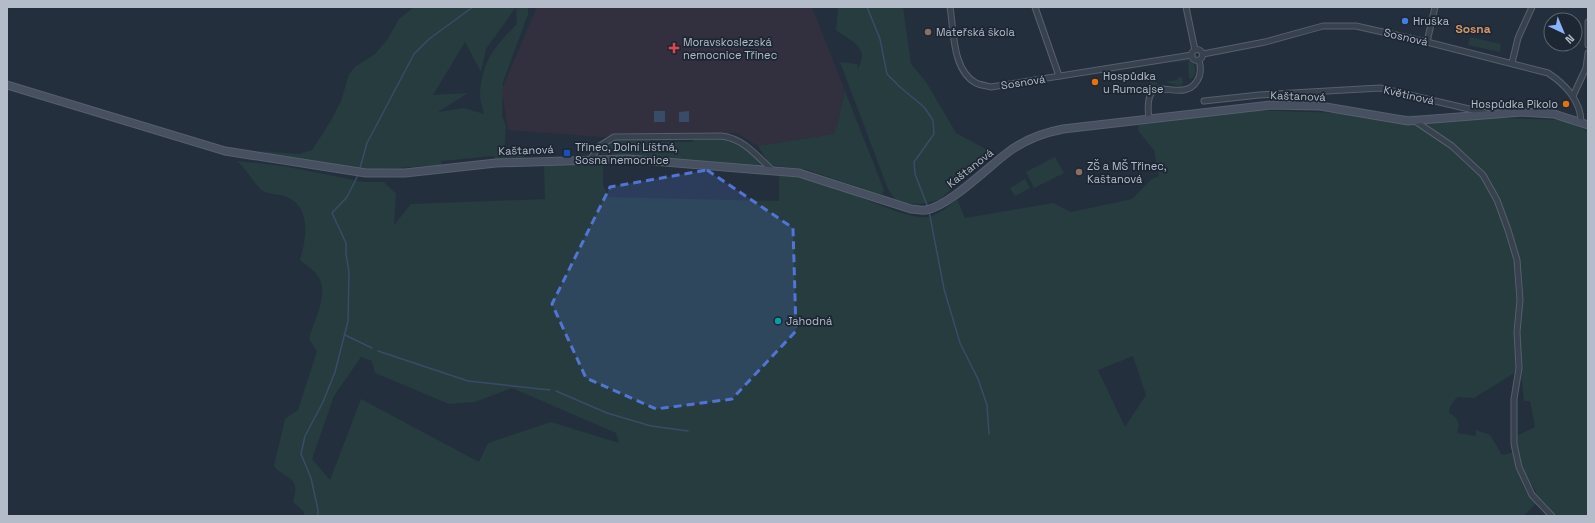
<svg xmlns="http://www.w3.org/2000/svg" width="1595" height="523" font-family="'Space Grotesk',sans-serif">
	<rect width="100%" height="100%" fill="#242f3e"/>
	<path fill="#32303f" d="M 537,7 L 812,7 L 845,91 L 837,126 L 834,134 L 758,146 L 736,133 L 600,137 L 508,130 L 502,89 Z"/>
	<g fill="#263c3f" fill-rule="evenodd">
		<path d="M 414,7 L 516,7 L 486,49 L 481,72 L 465,42 L 433,95 L 468,93 L 438,112 L 464,108 L 484,114 C 483,108 480,101 480,96 C 481,62 495,46 517,24 L 516,8 L 528,7 L 528,14 L 503,82 L 502,116 L 506,126 L 504,154 L 526,154 L 523,158 L 495,159 L 494,156 L 441,161 L 442,165 L 367,170 L 258,155 L 259,151 L 299,154 L 312,150 L 332,119 L 341,101 L 349,74 L 355,67 L 375,54 L 387,40 L 399,19 Z"/>
		<path d="M 838,7 L 903,7 L 911,64 L 926,82 L 956,133 L 993,153 L 939,200 L 920,204 L 903,203 L 895,199 L 888,189 L 840,62 L 857,64 L 858,69 C 870,47 852,42 836,30 Z"/>
		<path d="M 1470,37 L 1501,44 L 1500,52 L 1468,45 Z"/>
		<path d="M 1187,60 L 1192,62 C 1197,67 1196,74 1192,79 L 1189,78 L 1188,61 L 1169,64 Z"/>
		<path d="M 1156,77 L 1157,85 L 1150,89 L 1150,78 Z"/>
		<path d="M 1182,77 L 1183,83 L 1180,86 L 1165,82 L 1178,80 L 1178,78 Z"/>
		<path d="M 845,91 L 884,190 L 882,195 L 808,170 L 770,165 L 758,146 L 834,134 L 837,126 Z"/>
		<path d="M 1245,110 L 1562,120 L 1588,131 L 1588,516 L 1554,516 L 1533,494 L 1536,492 C 1533,485 1529,482 1525,477 C 1518,466 1517,448 1517,436 L 1535,427 L 1530,401 L 1524,401 L 1519,351 L 1515,348 L 1516,372 L 1474,398 L 1458,397 C 1453,401 1449,406 1449,413 C 1458,417 1461,424 1457,433 L 1476,436 L 1476,430 L 1490,435 L 1502,455 L 1515,452 C 1518,471 1521,489 1536,503 L 1524,516 L 304,516 L 304,512 L 293,502 C 301,476 287,481 274,466 L 285,419 L 298,410 L 317,351 L 309,339 C 313,321 331,293 317,275 C 313,269 305,265 300,260 C 306,240 312,208 287,197 C 280,194 271,195 263,191 C 254,185 247,169 237,161 L 283,166 L 364,182 L 384,182 L 396,194 L 394,225 L 411,204 L 545,199 L 544,165 L 603,163 L 603,185 L 609,197 L 779,201 L 779,175 C 802,177 826,183 847,192 C 866,199 910,220 928,217 C 939,215 949,206 957,199 L 965,218 L 1053,203 L 1071,212 L 1132,199 L 1152,179 L 1159,176 L 1154,150 L 1139,132 L 1138,125 ZM 1133,356 L 1146,395 L 1125,427 L 1098,370 ZM 361,357 L 372,361 L 375,373 L 449,404 L 475,402 L 512,388 L 616,433 L 619,443 L 551,422 L 488,443 L 479,462 L 361,399 L 330,480 L 312,459 L 334,396 Z"/>
		<path d="M 650,138 L 650,142 L 693,142 L 693,138 C 731,139 731,136 760,163 L 760,165 L 601,154 L 602,146 L 613,140 Z"/>
		<path d="M 1055,157 L 1064,173 L 1034,188 L 1026,172 Z"/>
		<path d="M 1025,179 L 1030,188 L 1015,196 L 1010,188 Z"/>
	</g>
	<g fill="#394c67">
		<rect x="654" y="111" width="11" height="11"/>
		<path d="M 689,111 L 689,122 L 679,122 L 679,112 Z"/>
	</g>
	<g fill="none" stroke-linecap="round" stroke-linejoin="round">
		<g stroke="#394c67" stroke-width="1.5">
			<path d="M 867,7 L 880,39 L 887,74 L 900,87 L 924,107 L 933,120 L 934,134 L 914,162 L 915,174 L 927,205"/>
			<path d="M 360,168 L 367,143 L 414,54 L 429,39 L 473,7"/>
			<path d="M 929,211 L 944,289 L 960,343 L 978,379 L 987,405 L 989,434"/>
			<path d="M 345,335 L 372,348"/>
			<path d="M 378,351 L 468,381 L 550,390"/>
			<path d="M 556,391 L 607,413 L 651,426 L 688,431"/>
			<path d="M 318,516 L 318,510 L 311,478 L 301,454 L 305,436 L 323,402 L 335,372 L 348,321 L 349,272 L 346,254 L 346,243 L 332,213 L 347,197 L 358,175"/>
		</g>
		<defs>
			<g id="street">
				<path d="M 950,7 C 954,31 952,70 976,83 C 980,85 987,86 991,87 L 1192,55"/>
				<path d="M 1035,7 L 1059,76"/>
				<path d="M 1186,7 L 1195,50"/>
				<path d="M 1588,22 L 1588,45"/>
				<path d="M 1427,42 L 1435,7"/>
				<circle cx="1197" cy="55" r="5.5"/>
				<path d="M 1203,54 L 1265,42 L 1323,26 L 1356,26 L 1427,42 L 1548,73 C 1565,84 1581,101 1581,122"/>
				<path d="M 1512,63 L 1518,38 L 1532,7"/>
				<path d="M 1573,96 L 1586,68 L 1588,53"/>
				<path d="M 1204,101 L 1259,95 L 1380,88 L 1486,113"/>
				<path d="M 1149,119 C 1142,64 1181,107 1197,81 C 1201,75 1201,67 1199,60"/>
				<path d="M 1415,121 L 1452,146 L 1483,175 L 1497,200 L 1508,230 L 1517,260 L 1520,300 L 1517,332 L 1519,368 L 1514,399 L 1514,444 L 1519,467 L 1532,495 L 1552,516"/>
				<path d="M 591,159 L 598,147 L 614,137 L 721,136 C 743,138 757,156 772,170"/>
			</g>
			<path id="secondary" d="M 7,85 L 225,151 L 366,173 L 405,173 L 496,163 L 628,159 L 799,173 L 911,209 C 916,209 922,211 926,210 C 949,206 987,168 1007,153 C 1024,140 1042,133 1063,129 L 1271,105 L 1320,106 L 1408,121 L 1522,112 L 1554,114 L 1588,125"/>
		</defs>
		<use href="#street" stroke="#565f6c" stroke-width="7"/>
		<use href="#secondary" stroke="#565f6c" stroke-width="9"/>
		<use href="#street" stroke="#38414e" stroke-width="5"/>
		<use href="#secondary" stroke="#465061" stroke-width="7"/>
	</g>
	<path fill="#5274d3" fill-opacity="0.2" stroke="#5274d3" stroke-width="3" stroke-dasharray="8 5" stroke-linejoin="round" d="M 707,170 L 793,228 L 796,331 L 732,399 L 656,409 L 586,378 L 552,304 L 610,187 Z"/>
	<circle fill="#3f7fe0" stroke="#1d2633" stroke-width="1.5" cx="1405" cy="21" r="4"/>
	<g fill="#8d6e63" stroke="#1d2633" stroke-width="1.5">
		<circle cx="928" cy="32" r="4"/>
		<circle cx="1079" cy="172" r="4"/>
	</g>
	<path fill="#e0444e" stroke="#1d2633" stroke-width="1.5" d="M672 42h4v4h4v4h-4v4h-4v-4h-4v-4h4z"/>
	<g fill="#e8710a" stroke="#1d2633" stroke-width="1.5">
		<circle cx="1095" cy="82" r="4"/>
		<circle cx="1566" cy="104" r="4"/>
	</g>
	<rect fill="#1a4fb4" stroke="#1d2633" stroke-width="1.5" x="563" y="149" width="8" height="8" rx="2"/>
	<circle fill="#0f9aa8" stroke="#1d2633" stroke-width="1.5" cx="778" cy="321" r="4"/>
	<g text-anchor="middle" stroke-width="3.5" stroke-linejoin="round" paint-order="stroke">
		<g font-size="11" fill="#b4bcc9" stroke="#1d2633" text-anchor="start">
			<text x="1413" y="25">Hruška</text>
			<text x="936" y="36">Mateřská škola</text>
			<text x="683" y="46">Moravskoslezská<tspan x="683" dy="13">nemocnice Třinec</tspan></text>
			<text x="1103" y="80">Hospůdka<tspan x="1103" dy="13">u Rumcajse</tspan></text>
			<text x="1558" y="108" text-anchor="end">Hospůdka Pikolo</text>
			<text x="575" y="151">Třinec, Dolní Líštná,<tspan x="575" dy="13">Sosna nemocnice</tspan></text>
			<text x="1087" y="170">ZŠ a MŠ Třinec,<tspan x="1087" dy="13">Kaštanová</tspan></text>
			<text x="786" y="325">Jahodná</text>
		</g>
		<g font-size="11" fill="#b4bcc9" stroke="#1d2633">
			<text transform="translate(1406 37) rotate(13)" y="4">Sosnová</text>
			<text transform="translate(1023 82) rotate(-9)" y="4">Sosnová</text>
			<text transform="translate(1409 95) rotate(13)" y="4">Květinová</text>
			<text transform="translate(1298 96) rotate(2)" y="4">Kaštanová</text>
			<text transform="translate(526 150) rotate(-2)" y="4">Kaštanová</text>
			<text transform="translate(970 168) rotate(-38)" y="4">Kaštanová</text>
		</g>
		<g font-size="12" font-weight="bold" fill="#d59563" stroke="#1d2633">
			<text x="1473" y="33">Sosna</text>
		</g>
	</g>
	<rect width="1595" height="523" fill="none" stroke="#b4bcc9" stroke-width="16"/>
	<g transform="translate(1563 32) rotate(136)"><circle r="19" fill="#1d2633" stroke="#59626f"/>
	<path d="M0-3L7 15L0 10L-7 15Z" fill="#8ab4f8"/>
	<text y="-6" font-size="11" font-weight="bold" text-anchor="middle" fill="#b4bcc9">N</text>
	</g>
</svg>
